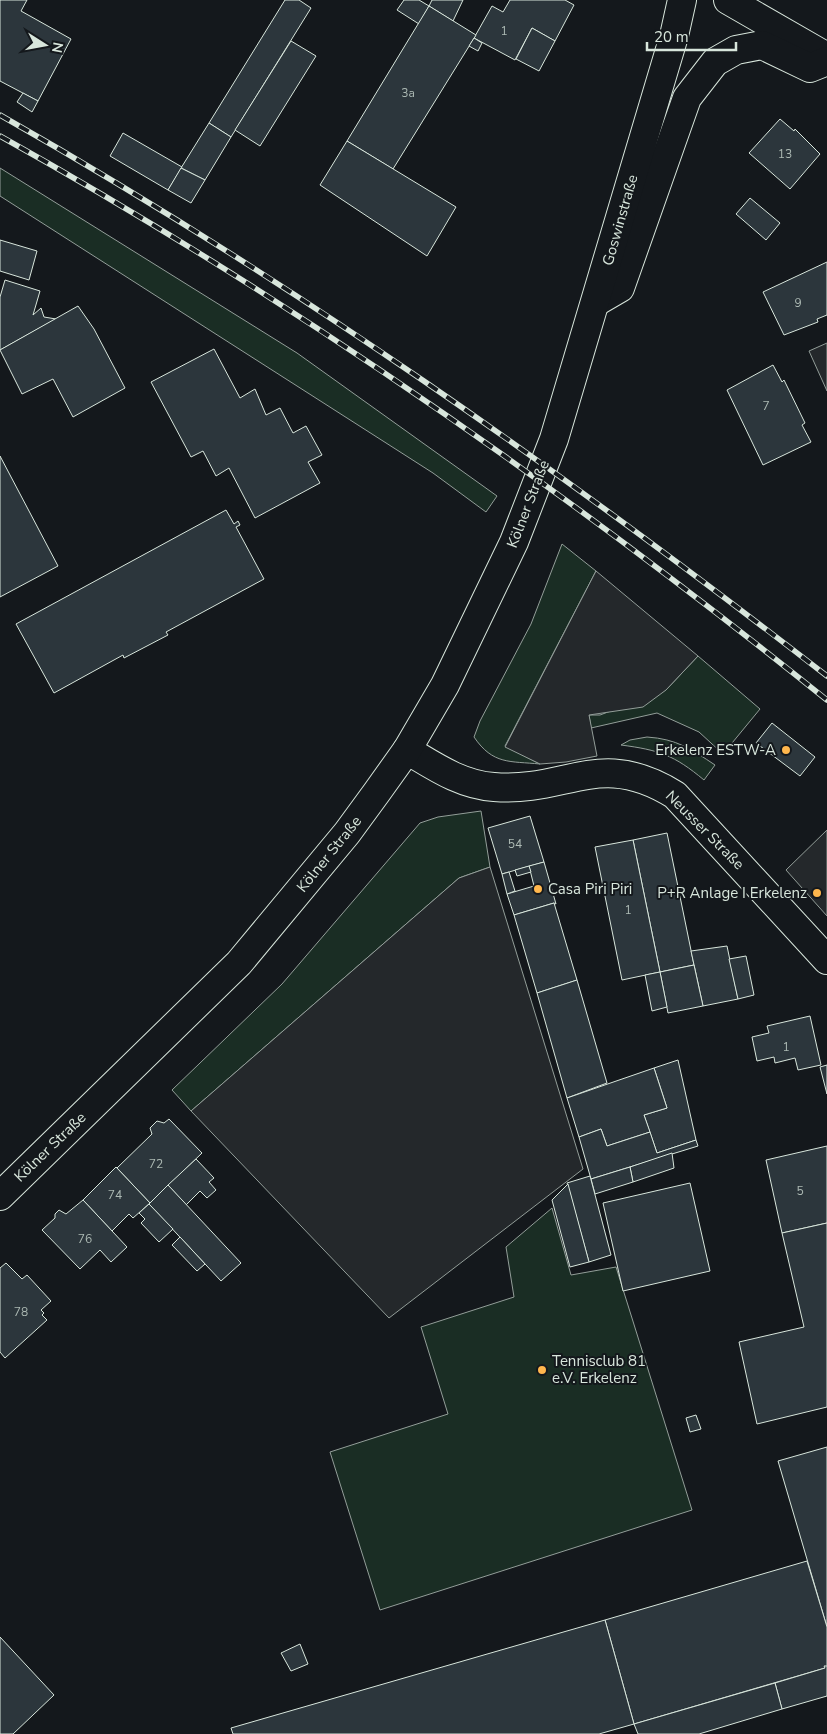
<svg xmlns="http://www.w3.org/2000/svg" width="827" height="1734" font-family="'Nunito Sans',sans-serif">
	<rect width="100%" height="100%" fill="#14181c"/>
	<g fill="#1a2d24" stroke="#939e99">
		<path d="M 0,168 L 297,353 L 497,496 L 486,512 L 433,473 L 0,196 Z"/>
		<path d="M 562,544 L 596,571 L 505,746 L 540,764 C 510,761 493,765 474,737 L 480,721 L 531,624 Z"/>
		<path d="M 698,656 L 760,709 L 723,754 L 699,732 L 657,713 L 591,728 L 589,715 L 600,715 L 666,690 Z"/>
		<path d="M 647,737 C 677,739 691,749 715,765 L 704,780 C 674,755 659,750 621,745 L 630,740 Z"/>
		<path d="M 481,811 L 490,867 L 459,878 L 191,1111 L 172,1090 L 282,984 L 420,823 L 438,817 Z"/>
		<path d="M 552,1208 L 571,1275 L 616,1267 L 692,1510 L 380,1610 L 330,1452 L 448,1414 L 421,1327 L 514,1297 L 506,1247 Z"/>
	</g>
	<g fill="#24282b" stroke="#939e99">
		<path d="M 827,343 L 827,391 L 809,351 Z"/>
		<path d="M 596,571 L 698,656 L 666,690 L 643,707 L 589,715 L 597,756 L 566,762 L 540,764 L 505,747 Z"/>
		<path d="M 827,830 L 827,916 L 786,870 Z"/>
		<path d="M 490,867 L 583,1169 L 389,1318 L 191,1111 L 459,878 Z"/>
	</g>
	<g fill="#2c363c" stroke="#d8e6dc">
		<path d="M 0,0 L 27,0 L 21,11 L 71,39 L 38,101 L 0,81 Z"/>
		<path d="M 285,0 L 299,0 L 311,8 L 231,137 L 209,123 Z"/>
		<path d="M 404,0 L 419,0 L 429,6 L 419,24 L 397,10 Z"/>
		<path d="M 432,0 L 463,0 L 453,21 L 429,6 Z"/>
		<path d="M 510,0 L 565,0 L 574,5 L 555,41 L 532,28 L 515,60 L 474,38 L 492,6 L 503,12 Z"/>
		<path d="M 429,6 L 476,35 L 393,169 L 347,141 Z"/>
		<path d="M 532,28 L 555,41 L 539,71 L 516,59 Z"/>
		<path d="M 474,38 L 482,43 L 478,51 L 469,46 Z"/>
		<path d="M 291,41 L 316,56 L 260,146 L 235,130 Z"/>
		<path d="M 23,93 L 38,101 L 32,112 L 17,102 Z"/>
		<path d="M 780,119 L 794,131 L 795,129 L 820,154 L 790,189 L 749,153 Z"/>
		<path d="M 209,123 L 231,137 L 205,180 L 181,168 Z"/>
		<path d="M 123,133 L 182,167 L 168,190 L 110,156 Z"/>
		<path d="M 347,141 L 456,207 L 427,256 L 320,185 Z"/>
		<path d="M 181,168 L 205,180 L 191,203 L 168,190 Z"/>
		<path d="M 750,198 L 780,223 L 766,240 L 736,214 Z"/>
		<path d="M 0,240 L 37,251 L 29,280 L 0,271 Z"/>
		<path d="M 827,262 L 827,315 L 817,319 L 818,322 L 784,335 L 763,292 Z"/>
		<path d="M 5,280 L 40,291 L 33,315 L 41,308 L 44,317 L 56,319 L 0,350 L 0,297 Z"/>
		<path d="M 78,306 L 94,329 L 125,388 L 73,417 L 53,379 L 22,394 L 0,350 Z"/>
		<path d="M 214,349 L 240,398 L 255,389 L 266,415 L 280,408 L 293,433 L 306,426 L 322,455 L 308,462 L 320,483 L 255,518 L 229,468 L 216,476 L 203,451 L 191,457 L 151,382 Z"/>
		<path d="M 773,365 L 782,382 L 784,380 L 805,423 L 802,425 L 811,442 L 763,465 L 727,390 Z"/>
		<path d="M 0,456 L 58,566 L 0,597 Z"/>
		<path d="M 226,510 L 234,524 L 238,521 L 240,525 L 236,527 L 264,579 L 166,632 L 168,635 L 124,658 L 123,655 L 54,693 L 16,624 Z"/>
		<path d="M 772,723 L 815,757 L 800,776 L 756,743 Z"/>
		<path d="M 530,816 L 544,862 L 502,874 L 488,828 Z"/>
		<path d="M 667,833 L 694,965 L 660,972 L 633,840 Z"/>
		<path d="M 633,840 L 660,972 L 622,980 L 595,847 Z"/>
		<path d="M 544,862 L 556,904 L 554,903 L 514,915 L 507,894 L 534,886 L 529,866 Z"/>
		<path d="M 529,866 L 531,872 L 517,876 L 515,870 Z"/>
		<path d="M 509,872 L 515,891 L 507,894 L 502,874 Z"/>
		<path d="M 554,903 L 577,980 L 537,993 L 514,915 Z"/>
		<path d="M 727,946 L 738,999 L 703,1006 L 691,951 Z"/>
		<path d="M 746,956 L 754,995 L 738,999 L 729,959 Z"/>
		<path d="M 694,965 L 703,1006 L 668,1013 L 660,972 Z"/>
		<path d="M 660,972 L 667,1007 L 652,1011 L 645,975 Z"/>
		<path d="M 577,980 L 607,1083 L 567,1098 L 537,993 Z"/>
		<path d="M 810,1016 L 821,1065 L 798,1070 L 795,1058 L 775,1063 L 774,1057 L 757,1061 L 752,1037 L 769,1033 L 767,1026 Z"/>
		<path d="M 678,1060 L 696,1140 L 657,1153 L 644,1115 L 667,1108 L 654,1068 Z"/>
		<path d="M 827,1065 L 827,1094 L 820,1067 Z"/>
		<path d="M 654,1068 L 667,1108 L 644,1115 L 650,1132 L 607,1146 L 601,1129 L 579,1137 L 567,1098 Z"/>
		<path d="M 169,1119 L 202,1153 L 150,1203 L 117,1168 L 152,1134 L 150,1128 L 157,1121 L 164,1123 Z"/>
		<path d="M 601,1129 L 607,1146 L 650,1132 L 657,1153 L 696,1140 L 698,1146 L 591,1179 L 579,1137 Z"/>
		<path d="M 827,1146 L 827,1223 L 782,1233 L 766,1160 Z"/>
		<path d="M 672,1153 L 674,1168 L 633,1182 L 630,1167 Z"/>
		<path d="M 196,1159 L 214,1178 L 209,1182 L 216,1190 L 207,1198 L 200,1191 L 186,1205 L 168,1185 Z"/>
		<path d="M 116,1167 L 150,1203 L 133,1218 L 129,1214 L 112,1231 L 83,1200 Z"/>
		<path d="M 630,1167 L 633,1182 L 595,1194 L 591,1179 Z"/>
		<path d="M 590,1176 L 611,1255 L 589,1262 L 567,1183 Z"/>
		<path d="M 690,1183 L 710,1271 L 623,1291 L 603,1203 Z"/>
		<path d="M 568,1184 L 589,1262 L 570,1267 L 552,1200 Z"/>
		<path d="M 168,1185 L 241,1263 L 221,1281 L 149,1204 Z"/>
		<path d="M 83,1200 L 127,1247 L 111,1262 L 100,1250 L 80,1269 L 42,1230 L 55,1218 L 55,1214 L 59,1210 L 66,1214 Z"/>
		<path d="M 149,1204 L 173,1229 L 159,1242 L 141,1223 L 145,1219 L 139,1213 Z"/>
		<path d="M 827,1223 L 827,1407 L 757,1424 L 739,1342 L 804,1327 L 782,1233 Z"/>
		<path d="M 180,1237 L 205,1264 L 197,1271 L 172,1245 Z"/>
		<path d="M 6,1263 L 22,1279 L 27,1275 L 51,1301 L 41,1310 L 44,1313 L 42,1315 L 47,1320 L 5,1358 L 0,1352 L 0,1268 Z"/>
		<path d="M 696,1415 L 701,1429 L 690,1432 L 686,1418 Z"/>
		<path d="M 827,1447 L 827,1627 L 778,1461 Z"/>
		<path d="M 807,1561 L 827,1627 L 827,1666 L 825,1668 L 634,1724 L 605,1620 Z"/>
		<path d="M 605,1620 L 634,1724 L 599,1734 L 233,1734 L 231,1728 Z"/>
		<path d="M 0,1637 L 54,1695 L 13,1734 L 0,1734 Z"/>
		<path d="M 300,1644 L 308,1664 L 291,1671 L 281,1653 Z"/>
		<path d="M 824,1666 L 827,1666 L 827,1696 L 782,1709 L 775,1683 L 825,1668 Z"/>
		<path d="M 775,1683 L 782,1709 L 699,1734 L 638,1734 L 634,1724 Z"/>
	</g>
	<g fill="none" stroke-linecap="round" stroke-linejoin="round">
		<defs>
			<g id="minor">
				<path d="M 728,0 L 827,57"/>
				<path d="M 407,750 C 434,766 461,785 494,787 C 567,793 600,748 675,795 L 827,960"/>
			</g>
			<g id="major">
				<path d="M 596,302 L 620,288 L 687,98 L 715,62 L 736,50 L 762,45 L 810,68 L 827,61"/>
				<path d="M 0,1196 L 239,963 L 347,833 L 377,792 L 407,750 L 445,685 L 514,542 L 554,439 L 674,36 L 682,0"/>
			</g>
		</defs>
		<use href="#minor" stroke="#d8e6dc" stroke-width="30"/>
		<use href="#major" stroke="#d8e6dc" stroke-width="30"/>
		<use href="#minor" stroke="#14181c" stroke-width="28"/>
		<use href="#major" stroke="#14181c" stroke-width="28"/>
		<defs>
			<g id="rail">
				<path d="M 0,115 C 291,280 563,472 827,676"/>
				<path d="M 0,136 C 289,297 569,493 827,700"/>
			</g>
		</defs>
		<use href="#rail" stroke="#d8e6dc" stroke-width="5.5"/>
		<use href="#rail" stroke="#14181c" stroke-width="4" stroke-dasharray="11" stroke-linecap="butt"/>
	</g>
	<g fill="#ffb74d" stroke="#14181c" stroke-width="2">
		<circle cx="786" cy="750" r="5"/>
		<circle cx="538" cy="889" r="5"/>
		<circle cx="817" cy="893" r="5"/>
		<circle cx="542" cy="1370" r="5"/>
	</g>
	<g text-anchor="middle" stroke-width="4" stroke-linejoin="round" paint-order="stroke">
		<g font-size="12" fill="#adbab4">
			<text x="504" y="35">1</text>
			<text x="408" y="97">3a</text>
			<text x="785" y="158">13</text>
			<text x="798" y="307">9</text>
			<text x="766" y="410">7</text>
			<text x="515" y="848">54</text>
			<text x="628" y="914">1</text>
			<text x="786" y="1051">1</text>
			<text x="156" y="1168">72</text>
			<text x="800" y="1195">5</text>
			<text x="115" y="1199">74</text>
			<text x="85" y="1243">76</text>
			<text x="21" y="1316">78</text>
		</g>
		<g font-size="15" fill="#d8e6dc" stroke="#14181c">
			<text transform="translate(620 220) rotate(-74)" y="5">Goswinstraße</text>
			<text transform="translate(528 504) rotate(-69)" y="5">Kölner Straße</text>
			<text transform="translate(705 830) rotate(45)" y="5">Neusser Straße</text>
			<text transform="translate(329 854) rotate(-51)" y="5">Kölner Straße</text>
			<text transform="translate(50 1147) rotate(-44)" y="5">Kölner Straße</text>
		</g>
		<g font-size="15" fill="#d8e6dc" stroke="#14181c" text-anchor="end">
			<text x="776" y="755">Erkelenz ESTW-A</text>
			<text x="548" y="894" text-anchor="start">Casa Piri Piri</text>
			<text x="807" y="898">P+R Anlage I Erkelenz</text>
			<text x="552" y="1366" text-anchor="start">Tennisclub 81<tspan x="552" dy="17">e.V. Erkelenz</tspan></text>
		</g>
	</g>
	<g transform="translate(45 45) rotate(101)" stroke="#14181c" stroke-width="4" paint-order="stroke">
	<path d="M0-4L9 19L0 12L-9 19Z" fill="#d8e6dc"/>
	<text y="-8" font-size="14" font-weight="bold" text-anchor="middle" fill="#d8e6dc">N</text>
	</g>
	<path d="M647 42v8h89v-8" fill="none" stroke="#d8e6dc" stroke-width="2.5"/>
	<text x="654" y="42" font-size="15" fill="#d8e6dc" stroke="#14181c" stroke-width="4" paint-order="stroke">20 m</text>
</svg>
